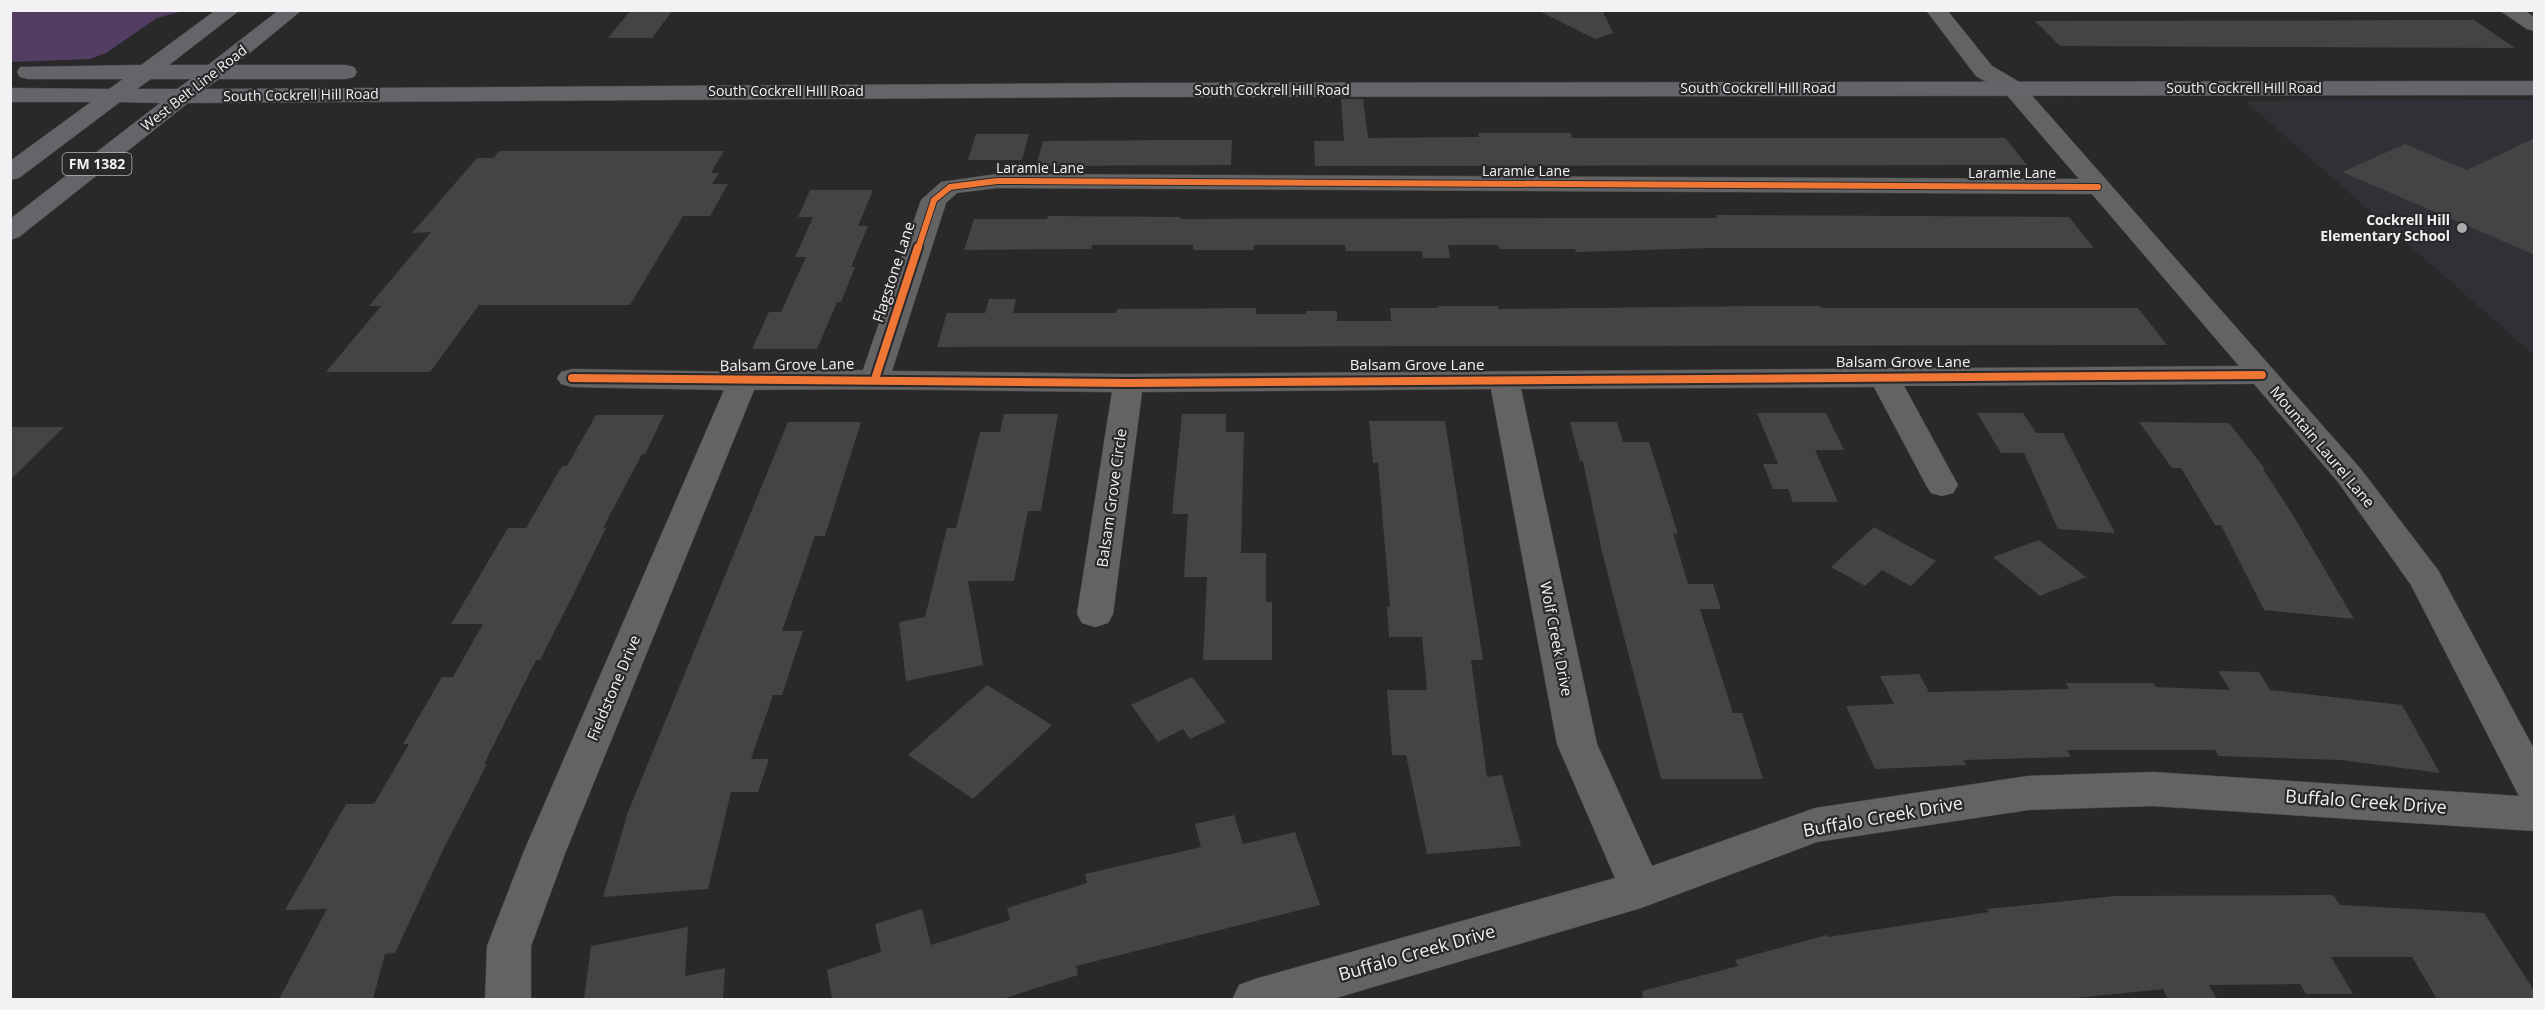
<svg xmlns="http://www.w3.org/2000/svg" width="2545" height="1010" font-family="'Open Sans',sans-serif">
	<rect width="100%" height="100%" fill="#2a292a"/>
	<path fill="#332f36" d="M 2534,100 L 2534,355 L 2245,101 Z"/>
	<path fill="#533d62" d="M 10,11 L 11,10 L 183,11 L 157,18 L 106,53 L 90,59 L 11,62 Z"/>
	<g fill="#454445">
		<path d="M 631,10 L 673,10 L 652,38 L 608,38 Z"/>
		<path d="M 1537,10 L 1602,10 L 1613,33 L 1595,39 Z"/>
		<path d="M 2474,20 L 2515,48 L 2060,46 L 2035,21 Z"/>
		<path d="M 1341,99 L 1363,99 L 1368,138 L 1479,137 L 1478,133 L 1571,133 L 1572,138 L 2005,138 L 2027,165 L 1315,166 L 1314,141 L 1344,141 Z"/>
		<path d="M 976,134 L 1029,134 L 1022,160 L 968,160 Z"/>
		<path d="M 2535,138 L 2535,255 L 2342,172 L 2405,144 L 2467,170 Z"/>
		<path d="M 1178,140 L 1232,140 L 1231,165 L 1036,166 L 1043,141 Z"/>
		<path d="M 499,151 L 724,151 L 711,173 L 719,173 L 712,184 L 728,184 L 710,216 L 683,216 L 630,305 L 479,305 L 430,372 L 326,372 L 381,306 L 369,306 L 431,232 L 412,233 L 477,158 L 494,158 Z"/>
		<path d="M 810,190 L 873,190 L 858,226 L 868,226 L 851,267 L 855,267 L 841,302 L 837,302 L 817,349 L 752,349 L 769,312 L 781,312 L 806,257 L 795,257 L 813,217 L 798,217 Z"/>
		<path d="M 1716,215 L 2069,217 L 2094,248 L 1711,248 L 1576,252 L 1575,249 L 1499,249 L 1498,245 L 1448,245 L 1450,258 L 1423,258 L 1422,251 L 1346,251 L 1345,245 L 1254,245 L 1254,250 L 1193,250 L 1193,245 L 1092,245 L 1091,249 L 964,250 L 974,219 L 1047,219 L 1048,216 L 1181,217 L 1180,219 L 1717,218 Z"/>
		<path d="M 989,299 L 1016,299 L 1013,313 L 1116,313 L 1117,309 L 1256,308 L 1256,314 L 1306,314 L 1306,311 L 1337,311 L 1337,321 L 1391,321 L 1390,308 L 1439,308 L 1438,306 L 1498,306 L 1498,309 L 1760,306 L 1820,306 L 1821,308 L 2138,308 L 2167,345 L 937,347 L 947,313 L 985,313 Z"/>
		<path d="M 1757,413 L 1826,413 L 1844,450 L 1815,450 L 1838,502 L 1793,502 L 1788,489 L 1773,489 L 1763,464 L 1778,464 Z"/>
		<path d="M 1977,413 L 2023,413 L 2036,433 L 2063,433 L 2115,533 L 2058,529 L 2024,453 L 2001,453 Z"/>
		<path d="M 1004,414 L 1058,414 L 1041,511 L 1028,511 L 1014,581 L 968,581 L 983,665 L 906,681 L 899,622 L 925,617 L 947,528 L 956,528 L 980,432 L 1000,432 Z"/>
		<path d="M 1182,414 L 1226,414 L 1226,432 L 1244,432 L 1241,553 L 1266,553 L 1266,602 L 1272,602 L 1272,660 L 1203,660 L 1207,577 L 1184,577 L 1188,514 L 1172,514 Z"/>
		<path d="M 596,415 L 664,415 L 645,454 L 642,454 L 603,528 L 606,528 L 571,599 L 540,660 L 536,660 L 484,764 L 487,764 L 442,852 L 395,953 L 385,954 L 373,999 L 279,999 L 327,909 L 285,910 L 346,804 L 374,804 L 409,744 L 403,744 L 442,677 L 453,677 L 483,624 L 451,624 L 508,528 L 526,528 L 562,466 L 567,466 Z"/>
		<path d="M 1369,421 L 1445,421 L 1483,660 L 1471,660 L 1487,777 L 1502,775 L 1521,846 L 1427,854 L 1406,755 L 1392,755 L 1387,690 L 1427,690 L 1422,637 L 1389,637 L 1387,607 L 1390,607 L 1378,463 L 1373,463 Z"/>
		<path d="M 788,422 L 861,422 L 825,536 L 815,536 L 782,631 L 803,631 L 782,695 L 773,695 L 751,759 L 769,759 L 758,792 L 731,792 L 708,889 L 603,897 L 628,812 Z"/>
		<path d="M 1570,422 L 1617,422 L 1623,442 L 1649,442 L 1678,534 L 1673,533 L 1688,584 L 1713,584 L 1721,609 L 1700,609 L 1733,713 L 1742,713 L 1763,779 L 1661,779 L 1602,552 L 1583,461 L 1580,461 Z"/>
		<path d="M 2139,422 L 2229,423 L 2265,469 L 2263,469 L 2291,512 L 2354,619 L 2264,610 L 2221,525 L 2215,525 L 2181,468 L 2172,468 Z"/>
		<path d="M 10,427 L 64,427 L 10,480 Z"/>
		<path d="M 1874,527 L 1936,561 L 1911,586 L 1882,570 L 1865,586 L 1831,567 Z"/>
		<path d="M 2039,540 L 2086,577 L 2040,596 L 1993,557 Z"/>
		<path d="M 2218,671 L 2259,672 L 2270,690 L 2402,705 L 2440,773 L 2341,760 L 2218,756 L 2215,750 L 2067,750 L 2071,757 L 1964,760 L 1966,765 L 1875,769 L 1846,706 L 1894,704 L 1880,676 L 1919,674 L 1929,692 L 2069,689 L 2066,683 L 2153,683 L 2156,687 L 2230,690 Z"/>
		<path d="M 1192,677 L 1226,722 L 1190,739 L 1183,729 L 1158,742 L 1131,705 Z"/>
		<path d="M 987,685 L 1052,725 L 973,799 L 908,755 Z"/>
		<path d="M 1234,815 L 1243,844 L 1295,832 L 1320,905 L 1076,966 L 1078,975 L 1002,999 L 832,999 L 827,970 L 881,952 L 875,924 L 922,909 L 931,945 L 1010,920 L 1007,908 L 1087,883 L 1085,874 L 1201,847 L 1195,824 Z"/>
		<path d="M 2333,895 L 2340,905 L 2484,913 L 2535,992 L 2535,999 L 2437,999 L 2412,957 L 2331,957 L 2353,994 L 2306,994 L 2300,984 L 2209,985 L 2217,999 L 2168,999 L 2163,989 L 2066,999 L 1643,999 L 1642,991 L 1738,966 L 1735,960 L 1827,935 L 1828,937 L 1989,912 L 1987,909 L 2115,896 Z"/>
		<path d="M 688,927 L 685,976 L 725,968 L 723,999 L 584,999 L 591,946 Z"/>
	</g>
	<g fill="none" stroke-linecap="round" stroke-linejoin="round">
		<defs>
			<g id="minor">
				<path d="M 1926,10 L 1947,10 L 1992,66 L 2021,83 L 2360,468 L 2438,570 L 2534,749 L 2534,831 L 2153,806 L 2028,810 L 1817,842 L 1641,908 L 1329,1000 L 1232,1000 L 1239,985 L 1255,979 L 1615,878 L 1557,744 L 1491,389 L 1142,392 L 1113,614 L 1108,623 L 1095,627 L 1082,623 L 1077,614 L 1112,392 C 992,391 873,388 754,390 L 566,851 L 531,946 L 531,1000 L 485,1000 L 487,946 L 524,851 L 724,390 L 572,387 L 561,384 L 557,378 L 561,372 L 572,369 L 743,372 L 863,370 L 921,200 L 941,182 L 997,174 L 2079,179 L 2005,93 L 1976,76 ZM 997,188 L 2092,194 L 2239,366 L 1128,374 L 892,371 L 946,203 L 957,193 ZM 2254,384 L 2338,482 L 2411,585 L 2519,796 L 2153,772 L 2028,776 L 1815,808 L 1652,866 L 1597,744 L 1521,389 L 1874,387 L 1926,485 L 1931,493 L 1942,496 L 1953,493 L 1958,485 L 1904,386 Z"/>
				<path d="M 2499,10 L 2524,10 L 2534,17 L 2534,31 L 2527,29 Z"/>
			</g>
			<path id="major" d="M 216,10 L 240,10 L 169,65 L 208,65 L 279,10 L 302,10 L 235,65 L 346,65 L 354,67 L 357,72 L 354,77 L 346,79 L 219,79 L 205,89 L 1127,83 L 2534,81 L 2534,95 L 1127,97 L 188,103 L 19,237 L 10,240 L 10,219 L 160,103 L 120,102 L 19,178 L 10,180 L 10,161 L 91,102 L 10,102 L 10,88 L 109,89 L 123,79 L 28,79 L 20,77 L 17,72 L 20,67 L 141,65 ZM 151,79 L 191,79 L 177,89 L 137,89 Z"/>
		</defs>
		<use href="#minor" stroke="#484748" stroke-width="1"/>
		<use href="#major" stroke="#484748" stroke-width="1"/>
		<use href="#minor" fill="#636363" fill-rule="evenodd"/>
		<use href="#major" fill="#666468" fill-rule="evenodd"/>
		<defs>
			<path id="cycleway-far1" d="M 918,249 L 934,200 L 950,187 L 997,181 L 2098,187"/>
			<g id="cycleway">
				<path d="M 572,378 L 1128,383 L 2262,375"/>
				<path d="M 875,379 L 918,247"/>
			</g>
		</defs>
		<use href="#cycleway-far1" stroke="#2a282b" stroke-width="8"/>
		<use href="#cycleway" stroke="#2a282b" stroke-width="12"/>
		<use href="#cycleway-far1" stroke="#f07635" stroke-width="6"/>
		<use href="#cycleway" stroke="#f07635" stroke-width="8"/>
	</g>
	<circle fill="#acabad" stroke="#2a282b" stroke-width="2" cx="2462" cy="228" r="6"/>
	<g text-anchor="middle" stroke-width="4.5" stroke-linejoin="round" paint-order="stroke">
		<g font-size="14" fill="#f2f1f3" stroke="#2a282b">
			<text transform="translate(194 88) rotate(-38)" y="5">West Belt Line Road</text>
			<text x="1758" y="93">South Cockrell Hill Road</text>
			<text x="2244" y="93">South Cockrell Hill Road</text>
			<text x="1272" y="95">South Cockrell Hill Road</text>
			<text x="786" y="96">South Cockrell Hill Road</text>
			<text transform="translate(301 95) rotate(-1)" y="5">South Cockrell Hill Road</text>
			<text x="1040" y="173">Laramie Lane</text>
			<text x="1526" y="176">Laramie Lane</text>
			<text x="2012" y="178">Laramie Lane</text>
		</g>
		<rect fill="#2a282b" stroke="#b6b5b7" stroke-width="1.5" x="62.5" y="153" width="69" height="22" rx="4.5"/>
		<g font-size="14" font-weight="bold" fill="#f2f1f3">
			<text x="97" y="169">FM 1382</text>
		</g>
		<g font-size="14" font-weight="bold" fill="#f2f1f3" stroke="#2a282b" text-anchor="end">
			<text x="2450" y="225">Cockrell Hill<tspan x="2450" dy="16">Elementary School</tspan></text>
		</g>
		<g font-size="15" fill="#f2f1f3" stroke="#2a282b">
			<text transform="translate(894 272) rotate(-72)" y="5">Flagstone Lane</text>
			<text x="1903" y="367">Balsam Grove Lane</text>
			<text transform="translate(787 365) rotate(-1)" y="5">Balsam Grove Lane</text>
			<text x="1417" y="370">Balsam Grove Lane</text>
			<text transform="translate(2322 447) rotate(50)" y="5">Mountain Laurel Lane</text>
			<text transform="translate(1112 498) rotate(-82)" y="5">Balsam Grove Circle</text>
			<text transform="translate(1556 639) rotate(79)" y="5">Wolf Creek Drive</text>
			<text transform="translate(614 688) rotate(-67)" y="5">Fieldstone Drive</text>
		</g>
		<g font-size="18" fill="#f2f1f3" stroke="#2a282b">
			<text transform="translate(2366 802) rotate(4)" y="6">Buffalo Creek Drive</text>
			<text transform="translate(1883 817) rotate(-10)" y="6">Buffalo Creek Drive</text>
			<text transform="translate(1417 953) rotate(-16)" y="6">Buffalo Creek Drive</text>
		</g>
	</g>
	<rect width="2545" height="1010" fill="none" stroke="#f2f1f3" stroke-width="24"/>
</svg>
